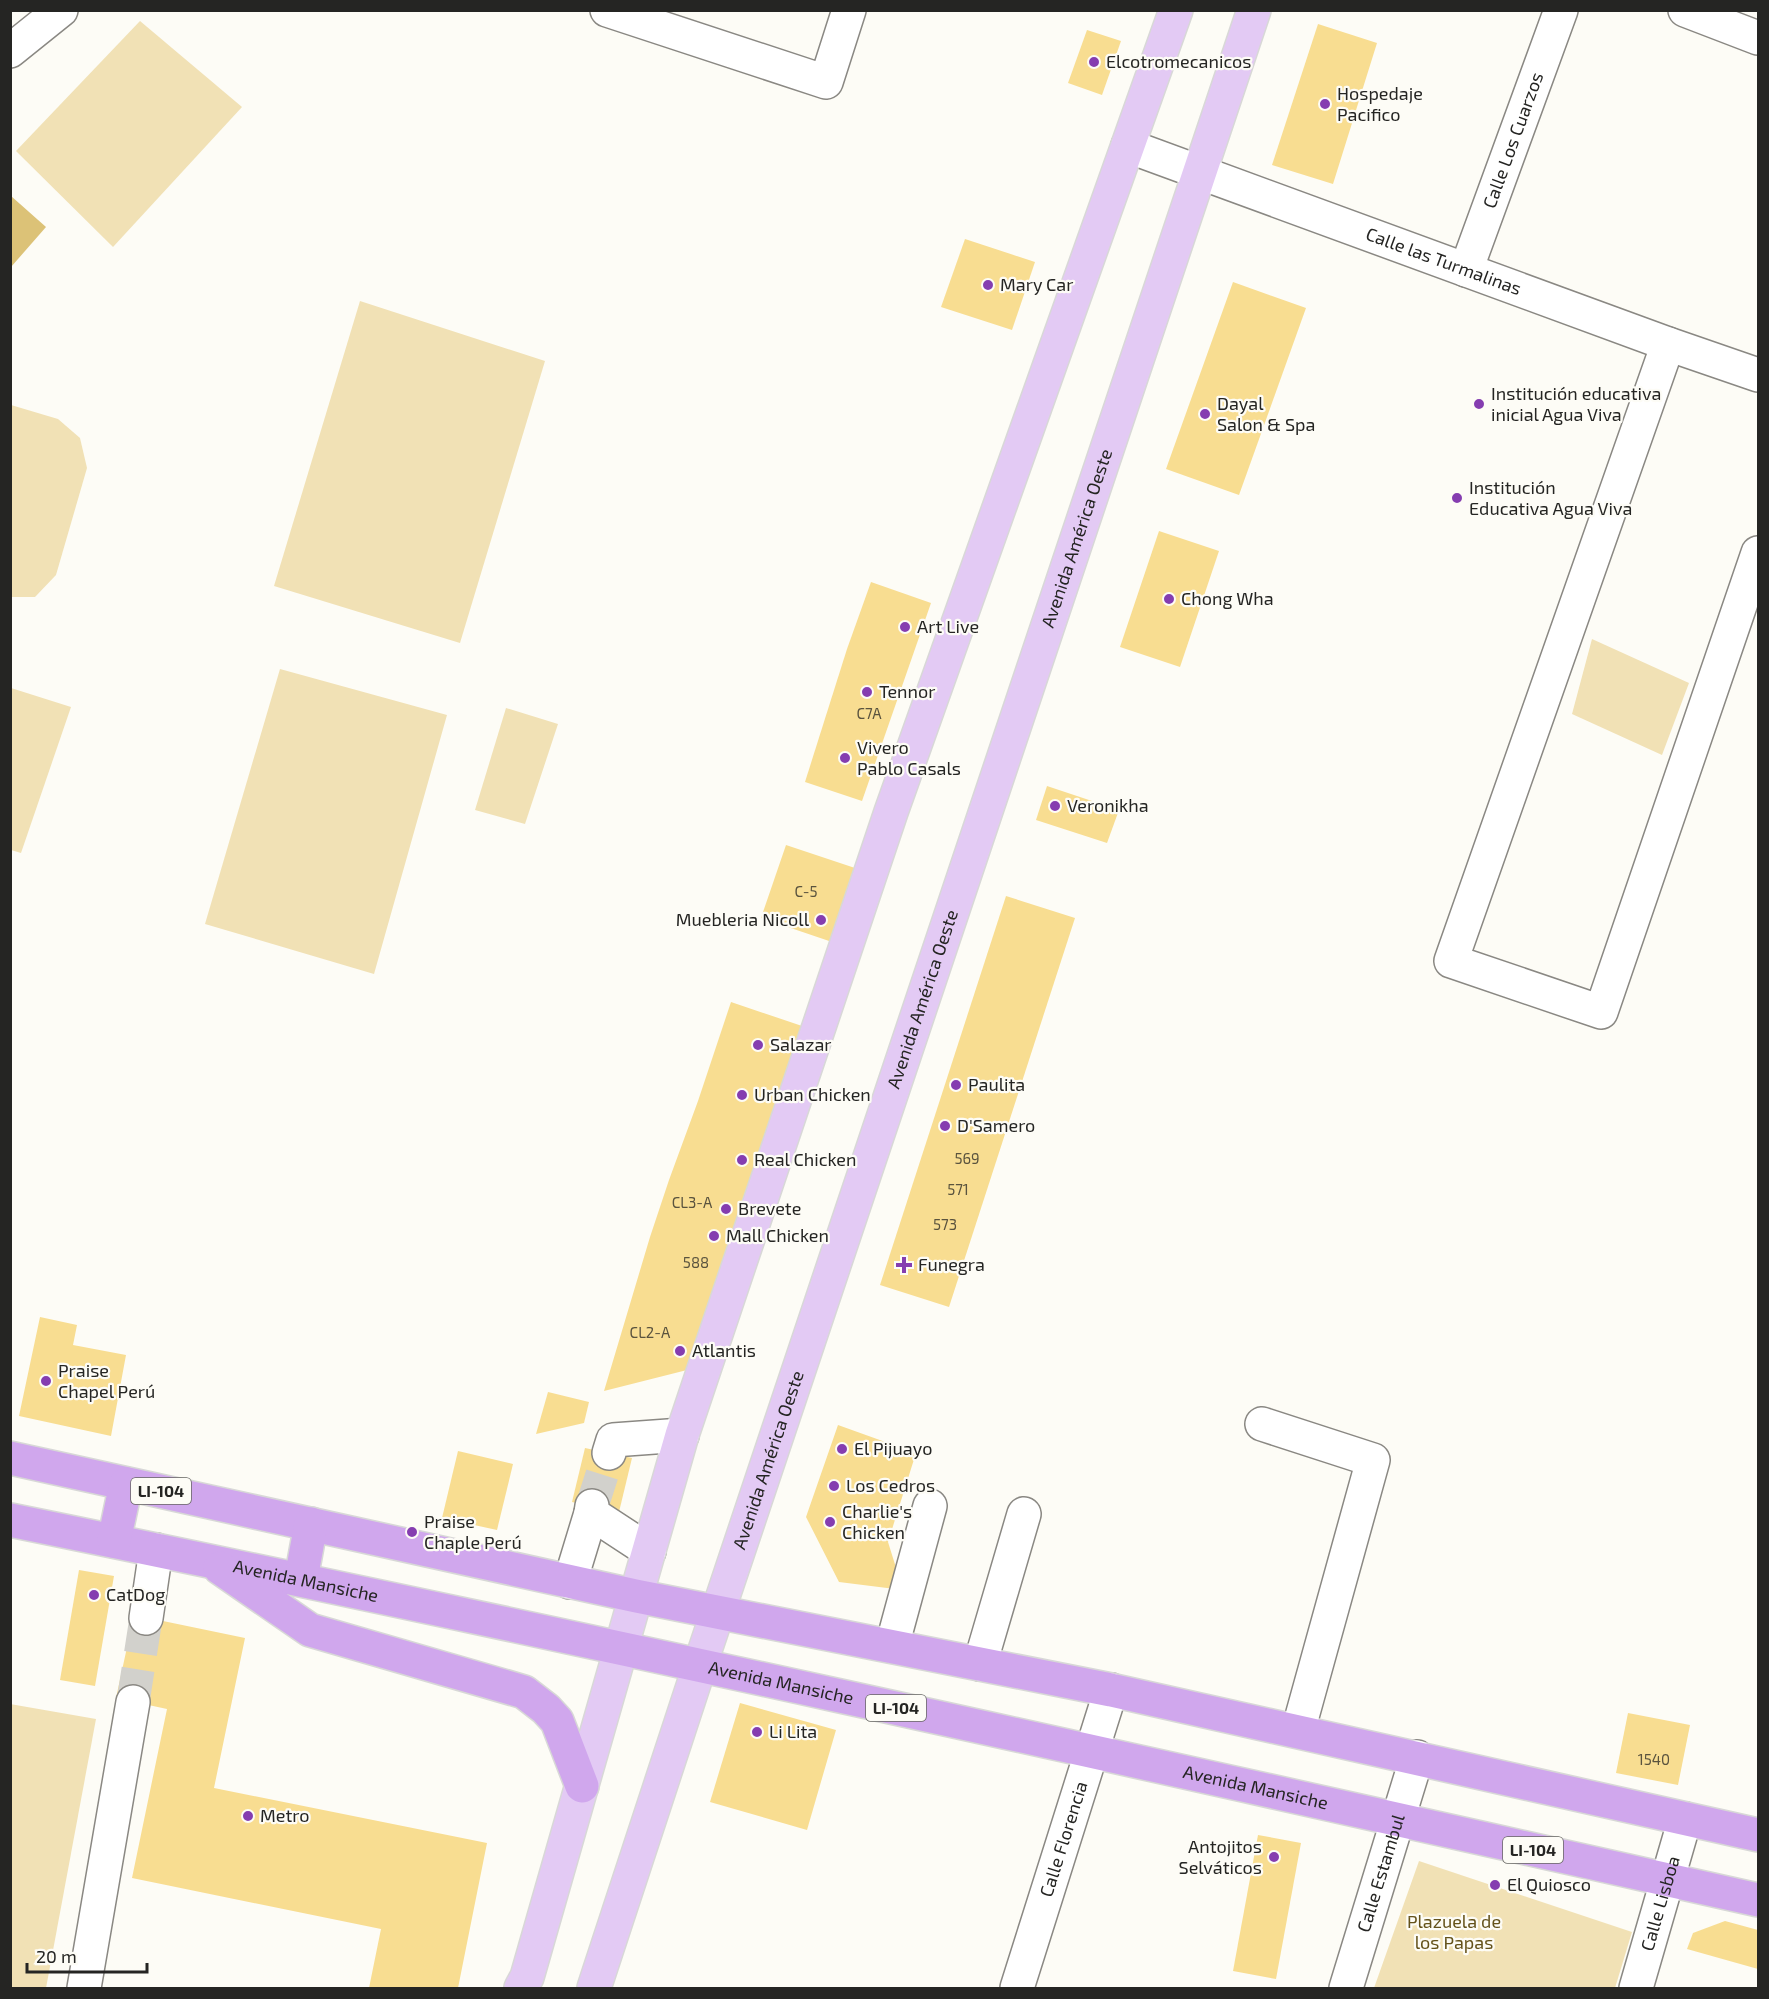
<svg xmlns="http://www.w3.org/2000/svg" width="1769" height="1999" font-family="'Exo 2',sans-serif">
	<rect width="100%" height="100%" fill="#fdfcf6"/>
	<g fill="#f1e1b5">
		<path d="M 140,21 L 242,107 L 113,247 L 16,151 Z"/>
		<path d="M 360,301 L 545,361 L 460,643 L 274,586 Z"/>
		<path d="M 11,405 L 58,419 L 80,438 L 87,468 L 56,575 L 35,597 L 11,597 Z"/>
		<path d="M 1592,639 L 1689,683 L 1662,755 L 1572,714 Z"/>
		<path d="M 280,669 L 447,715 L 374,974 L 205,924 Z"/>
		<path d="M 11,688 L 71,707 L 21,853 L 11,850 Z"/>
		<path d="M 506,708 L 558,724 L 525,824 L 475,810 Z"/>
		<path d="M 10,1704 L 96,1719 L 46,1988 L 11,1988 Z"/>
		<path d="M 1419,1861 L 1632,1932 L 1615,1988 L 1374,1988 Z"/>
	</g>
	<path fill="#dcc277" d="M 11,196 L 46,227 L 11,267 Z"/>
	<g fill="#f8dd91">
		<path d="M 1318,24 L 1377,43 L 1333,184 L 1272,165 Z"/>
		<path d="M 1087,30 L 1121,41 L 1102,95 L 1068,83 Z"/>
		<path d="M 965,239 L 1035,262 L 1012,330 L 941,307 Z"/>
		<path d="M 1233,282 L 1306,308 L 1239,495 L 1166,469 Z"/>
		<path d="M 1159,531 L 1219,551 L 1180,667 L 1120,647 Z"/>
		<path d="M 871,582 L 931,603 L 862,801 L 805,782 L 847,649 Z"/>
		<path d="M 1047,786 L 1119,810 L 1107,843 L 1036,820 Z"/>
		<path d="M 786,845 L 858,869 L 832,942 L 761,918 Z"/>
		<path d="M 1006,896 L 1075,918 L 949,1307 L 880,1285 Z"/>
		<path d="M 731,1002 L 805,1027 L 691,1369 L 604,1391 L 650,1237 L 669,1180 L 698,1101 Z"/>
		<path d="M 40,1317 L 77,1325 L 73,1345 L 126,1355 L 111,1436 L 19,1416 Z"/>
		<path d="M 548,1392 L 589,1402 L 584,1423 L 536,1434 Z"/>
		<path d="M 838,1425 L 916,1453 L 888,1542 L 903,1590 L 839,1582 L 806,1517 Z"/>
		<path d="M 585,1448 L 632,1458 L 619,1512 L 572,1502 Z"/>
		<path d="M 458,1451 L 513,1464 L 497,1530 L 442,1518 Z"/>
		<path d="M 79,1570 L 114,1576 L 95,1686 L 60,1680 Z"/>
		<path d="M 134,1615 L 245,1638 L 214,1788 L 487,1843 L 458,1988 L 369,1988 L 381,1929 L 132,1878 L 167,1709 L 116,1698 Z"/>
		<path d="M 740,1703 L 836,1730 L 807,1830 L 710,1802 Z"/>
		<path d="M 1628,1713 L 1690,1725 L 1678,1785 L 1616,1773 Z"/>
		<path d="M 1258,1835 L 1301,1843 L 1276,1979 L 1233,1971 Z"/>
		<path d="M 1725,1921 L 1758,1930 L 1758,1969 L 1687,1949 L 1693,1933 Z"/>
	</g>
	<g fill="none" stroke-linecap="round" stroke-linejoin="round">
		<g stroke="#d2d1cc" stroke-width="33" stroke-dasharray="33 16" stroke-linecap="butt">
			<path d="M 592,1506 L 609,1453"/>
			<path d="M 133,1702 L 146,1618"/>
		</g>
		<defs>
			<g id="minor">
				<path d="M 607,10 L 826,82 L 849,10"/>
				<path d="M 1685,10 L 1758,38"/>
				<path d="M 10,51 L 61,10"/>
				<path id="s1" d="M 1128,146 L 1668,344 L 1758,375"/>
				<path id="s2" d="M 1466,270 L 1561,10"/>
				<path d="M 1668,344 L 1451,961 L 1601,1012 L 1758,553"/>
				<path d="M 1262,1424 L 1373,1460 L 1298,1731"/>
				<path d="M 609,1453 L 613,1440 L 682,1435"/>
				<path d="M 592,1506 L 591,1513 L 649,1551"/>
				<path d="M 570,1582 L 591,1513"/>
				<path d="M 146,1618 L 156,1550"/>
				<path d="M 892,1646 L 930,1506"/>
				<path d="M 980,1664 L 1024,1514"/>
				<path d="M 84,1988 L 133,1702"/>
				<path id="s3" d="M 1017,1988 L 1111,1690"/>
				<path id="s4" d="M 1346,1988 L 1417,1757"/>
				<path id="s5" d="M 1636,1988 L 1685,1819"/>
			</g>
			<g id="major">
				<path d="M 521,1988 L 527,1977 L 682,1435 L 891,812 L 1176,10"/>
				<path id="s6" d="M 594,1988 L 700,1665 L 1254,10"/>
			</g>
			<g id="highway">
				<path d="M 10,1458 L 636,1596 L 1111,1690 L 1758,1835"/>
				<path id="s7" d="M 10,1520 C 595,1639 1177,1770 1758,1900"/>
				<path d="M 114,1541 L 126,1484"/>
				<path d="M 220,1568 L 310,1630 L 524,1692 L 546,1709 L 557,1721 L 582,1786"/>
				<path d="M 301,1579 L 311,1524"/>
			</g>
		</defs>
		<use href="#minor" stroke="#8a8883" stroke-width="36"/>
		<use href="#major" stroke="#d8d8d7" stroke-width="36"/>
		<use href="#highway" stroke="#d8d8d7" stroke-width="36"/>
		<use href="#minor" stroke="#fff" stroke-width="33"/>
		<use href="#major" stroke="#e3caf4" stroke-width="33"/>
		<use href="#highway" stroke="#d0a7ed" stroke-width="33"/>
	</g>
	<g fill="#853db0" stroke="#fdfcf6" stroke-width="2">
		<circle cx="1094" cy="62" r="6"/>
		<circle cx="1325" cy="104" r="6"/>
		<circle cx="988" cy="285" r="6"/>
		<circle cx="1479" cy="404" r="6"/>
		<circle cx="1205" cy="414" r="6"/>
		<circle cx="1457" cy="498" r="6"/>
		<circle cx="1169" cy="599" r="6"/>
		<circle cx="905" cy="627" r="6"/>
		<circle cx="867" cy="692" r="6"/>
		<circle cx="845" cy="758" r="6"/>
		<circle cx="1055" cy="806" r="6"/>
		<circle cx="821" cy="920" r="6"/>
		<circle cx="758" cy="1045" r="6"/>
		<circle cx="956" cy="1085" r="6"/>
		<circle cx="742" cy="1095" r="6"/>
		<circle cx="945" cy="1126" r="6"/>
		<circle cx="742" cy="1160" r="6"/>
		<circle cx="726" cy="1209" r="6"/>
		<circle cx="714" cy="1236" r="6"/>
		<path d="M901 1256h6v6h6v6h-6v6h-6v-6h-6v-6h6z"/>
		<circle cx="680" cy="1351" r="6"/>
		<circle cx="46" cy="1381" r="6"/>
		<circle cx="842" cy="1449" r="6"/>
		<circle cx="834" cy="1486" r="6"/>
		<circle cx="830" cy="1522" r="6"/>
		<circle cx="412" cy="1532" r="6"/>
		<circle cx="94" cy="1595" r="6"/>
		<circle cx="757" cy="1732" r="6"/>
		<circle cx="248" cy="1816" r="6"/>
		<circle cx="1274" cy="1857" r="6"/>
		<circle cx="1495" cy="1885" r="6"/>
	</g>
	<g text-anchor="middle" stroke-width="4.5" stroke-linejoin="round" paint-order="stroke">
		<g font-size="15" fill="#5a533e">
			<text x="869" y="719">C7A</text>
			<text x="806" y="897">C-5</text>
			<text x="967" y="1164">569</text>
			<text x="958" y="1195">571</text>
			<text x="692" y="1208">CL3-A</text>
			<text x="945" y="1230">573</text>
			<text x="696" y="1268">588</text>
			<text x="650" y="1338">CL2-A</text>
			<text x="1654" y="1765">1540</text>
		</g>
		<g fill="#fdfcf6" stroke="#666662" stroke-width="1.5">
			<rect x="131" y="1478" width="60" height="26" rx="4.5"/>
			<rect x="866" y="1695" width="60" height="26" rx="4.5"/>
			<rect x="1503" y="1837" width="60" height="26" rx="4.5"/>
		</g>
		<g font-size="16" font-weight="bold" fill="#252523">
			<text x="161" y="1497">LI-104</text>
			<text x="896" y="1714">LI-104</text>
			<text x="1533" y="1856">LI-104</text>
		</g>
		<g font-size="18" fill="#252523" stroke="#fdfcf6" text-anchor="start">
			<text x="1106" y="68">Elcotromecanicos</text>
			<text x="1337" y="100">Hospedaje<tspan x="1337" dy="21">Pacifico</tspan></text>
			<text x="1000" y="291">Mary Car</text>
			<text x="1491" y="400">Institución educativa<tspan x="1491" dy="21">inicial Agua Viva</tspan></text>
			<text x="1217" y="410">Dayal<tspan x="1217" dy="21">Salon &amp; Spa</tspan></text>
			<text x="1469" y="494">Institución<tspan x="1469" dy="21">Educativa Agua Viva</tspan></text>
			<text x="1181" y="605">Chong Wha</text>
			<text x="917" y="633">Art Live</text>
			<text x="879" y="698">Tennor</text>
			<text x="857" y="754">Vivero<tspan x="857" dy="21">Pablo Casals</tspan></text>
			<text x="1067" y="812">Veronikha</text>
			<text x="809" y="926" text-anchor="end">Muebleria Nicoll</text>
			<text x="770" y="1051">Salazar</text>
			<text x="968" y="1091">Paulita</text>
			<text x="754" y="1101">Urban Chicken</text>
			<text x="957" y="1132">D'Samero</text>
			<text x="754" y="1166">Real Chicken</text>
			<text x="738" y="1215">Brevete</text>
			<text x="726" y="1242">Mall Chicken</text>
			<text x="918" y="1271">Funegra</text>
			<text x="692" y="1357">Atlantis</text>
			<text x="58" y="1377">Praise<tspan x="58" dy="21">Chapel Perú</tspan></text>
			<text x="854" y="1455">El Pijuayo</text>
			<text x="846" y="1492">Los Cedros</text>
			<text x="842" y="1518">Charlie's<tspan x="842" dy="21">Chicken</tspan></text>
			<text x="424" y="1528">Praise<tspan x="424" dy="21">Chaple Perú</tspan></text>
			<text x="106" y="1601">CatDog</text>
			<text x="769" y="1738">Li Lita</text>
			<text x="260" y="1822">Metro</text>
			<text x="1262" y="1853" text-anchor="end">Antojitos<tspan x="1262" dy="21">Selváticos</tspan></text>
			<text x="1507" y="1891">El Quiosco</text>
		</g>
		<g font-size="18" fill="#252523" stroke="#fdfcf6">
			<text dy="6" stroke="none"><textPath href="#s2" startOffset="138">Calle Los Cuarzos</textPath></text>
			<text dy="6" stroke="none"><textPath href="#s1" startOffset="336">Calle las Turmalinas</textPath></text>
			<text dy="6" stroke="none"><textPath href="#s6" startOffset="1528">Avenida América Oeste</textPath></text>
			<text dy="6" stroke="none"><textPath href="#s6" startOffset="1042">Avenida América Oeste</textPath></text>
			<text dy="6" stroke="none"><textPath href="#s6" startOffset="556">Avenida América Oeste</textPath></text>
			<text dy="6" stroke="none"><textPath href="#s7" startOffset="302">Avenida Mansiche</textPath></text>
			<text dy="6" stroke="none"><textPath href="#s7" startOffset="788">Avenida Mansiche</textPath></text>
			<text dy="6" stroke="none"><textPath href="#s7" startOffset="1274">Avenida Mansiche</textPath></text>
			<text dy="6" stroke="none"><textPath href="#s3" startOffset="156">Calle Florencia</textPath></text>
			<text dy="6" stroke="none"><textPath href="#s4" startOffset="120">Calle Estambul</textPath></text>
			<text dy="6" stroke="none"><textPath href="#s5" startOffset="88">Calle Lisboa</textPath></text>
		</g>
		<g font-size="18" fill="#64521a" stroke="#fdfcf6">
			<text x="1454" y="1928">Plazuela de<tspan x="1454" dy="21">los Papas</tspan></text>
		</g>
	</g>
	<rect width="1769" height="1999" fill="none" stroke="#252523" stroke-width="24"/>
	<path d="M27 1963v9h120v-9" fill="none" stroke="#252523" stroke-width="3"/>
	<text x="36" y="1963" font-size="18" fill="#252523" stroke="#fdfcf6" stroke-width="4.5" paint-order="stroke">20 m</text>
</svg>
